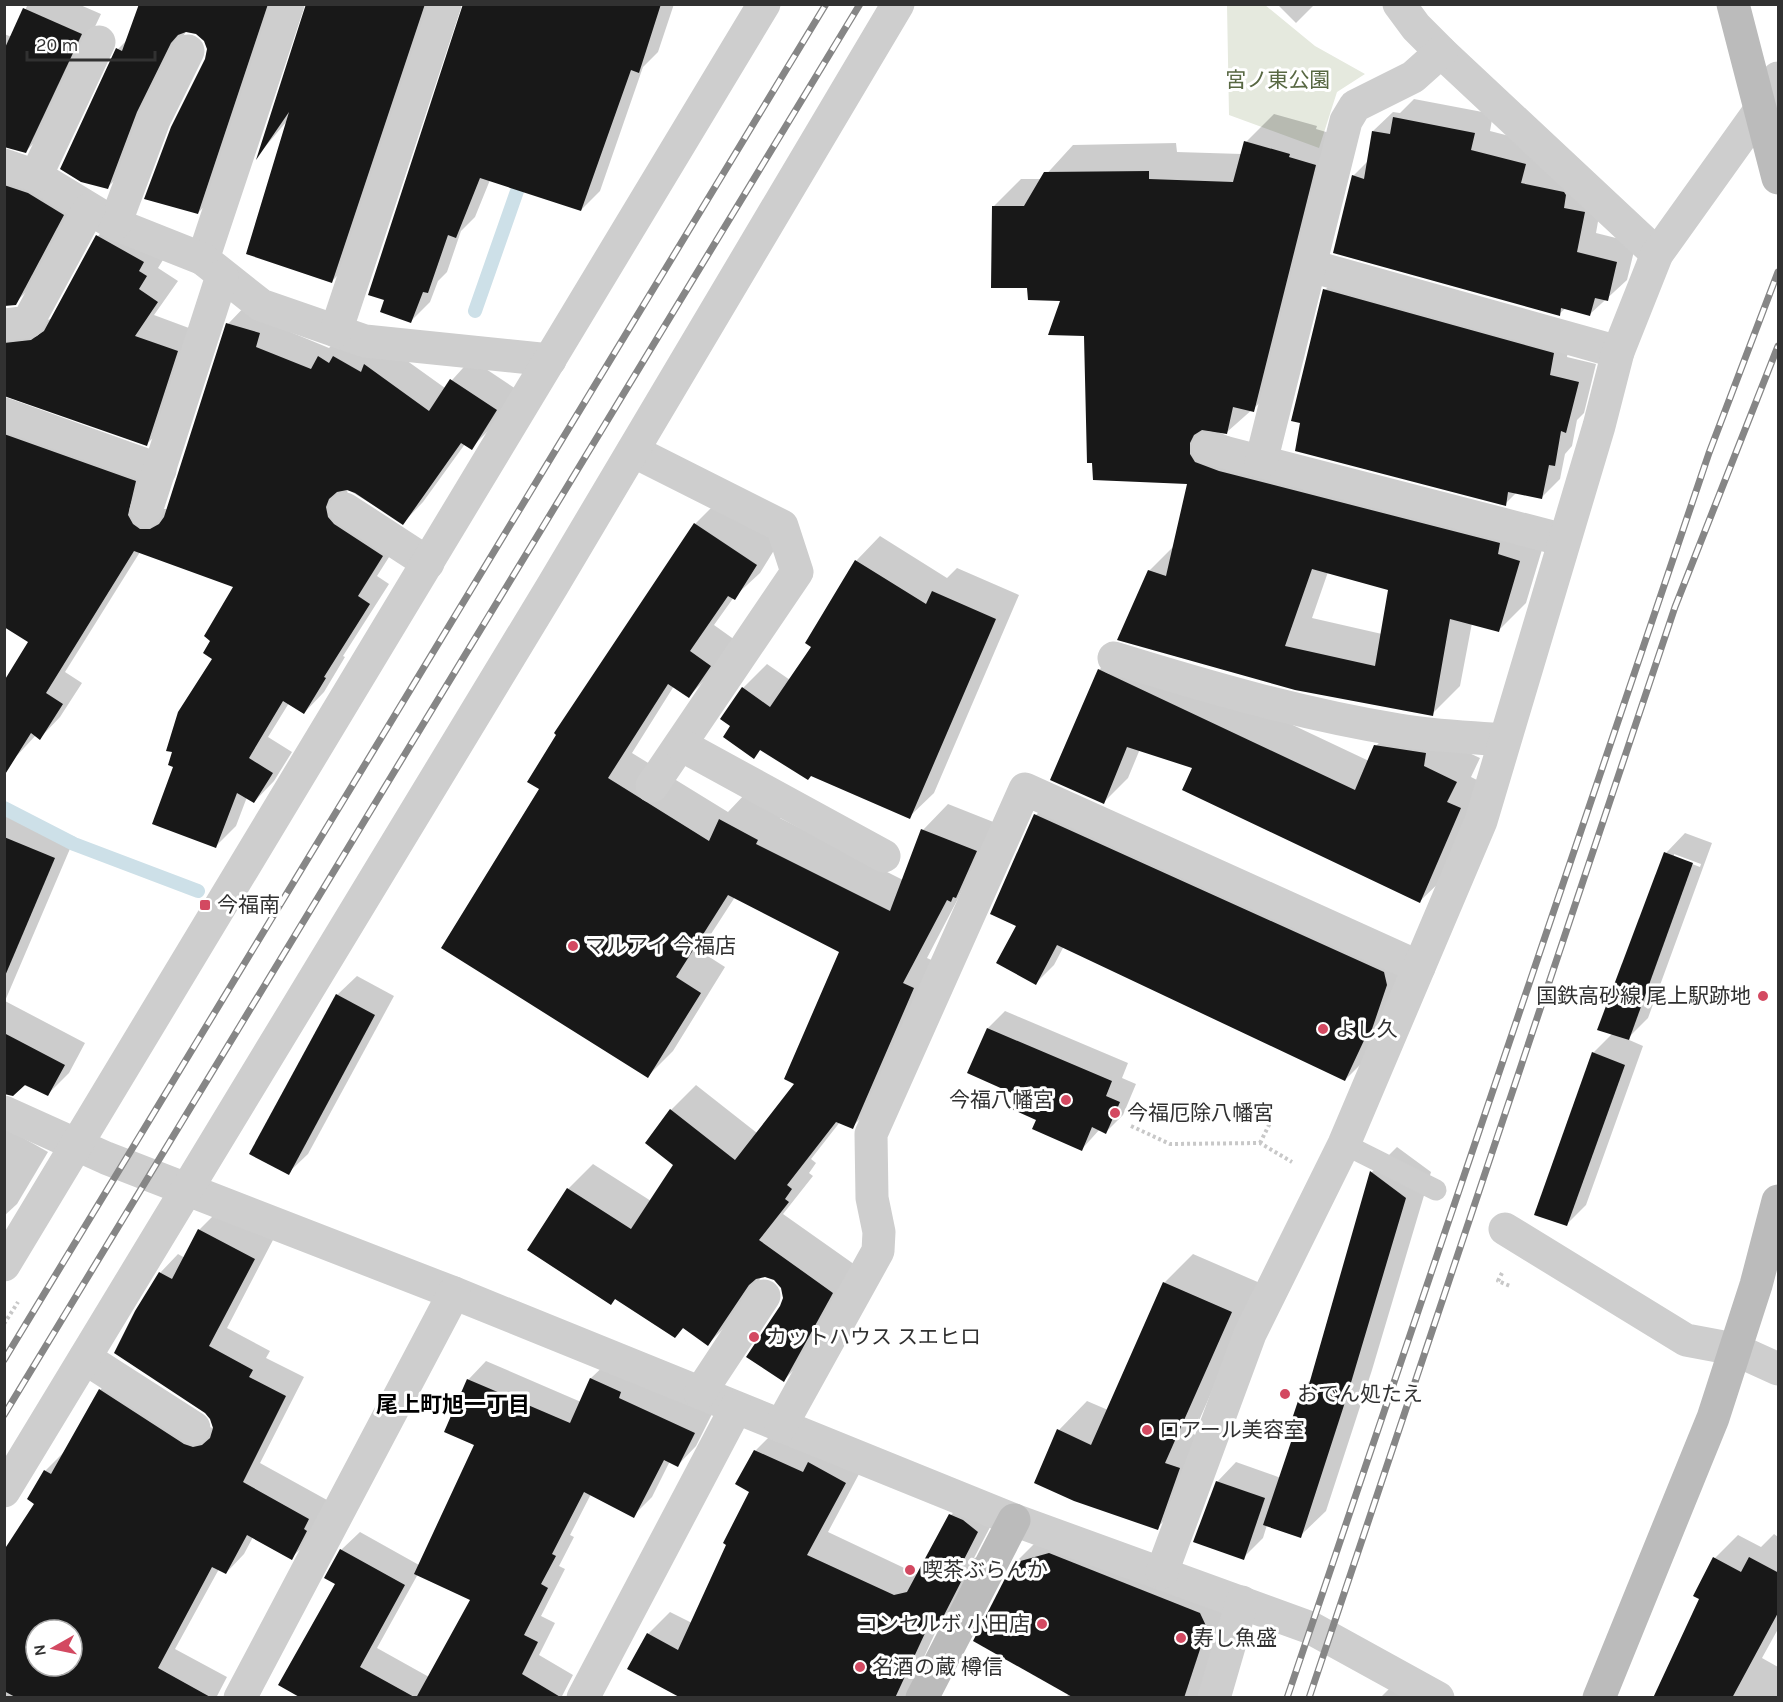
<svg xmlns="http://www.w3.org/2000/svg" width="1783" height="1702" font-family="Karla,'Noto Sans JP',sans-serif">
	<rect width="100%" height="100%" fill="#fff"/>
	<path fill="#e5e9de" d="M 1227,5 L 1265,5 L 1315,46 L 1365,74 L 1337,92 L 1319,148 L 1229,115 Z"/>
	<g fill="#0003" fill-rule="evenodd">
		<path d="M 28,4 L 78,4 L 101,14 L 45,132 L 26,151 L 5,146 L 11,158 L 84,194 L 36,282 L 15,303 L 5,306 L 9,315 L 28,324 L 51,319 L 98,236 L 118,215 L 166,255 L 158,268 L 178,281 L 154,315 L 197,331 L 167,423 L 147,444 L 5,394 L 9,405 L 155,461 L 161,509 L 168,509 L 228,324 L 248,303 L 276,326 L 329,348 L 340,337 L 385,345 L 445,388 L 471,359 L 516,389 L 492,427 L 471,448 L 465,444 L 423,502 L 403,523 L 347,489 L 348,496 L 403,535 L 377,576 L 389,584 L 343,656 L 345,657 L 324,692 L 304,713 L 289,703 L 268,737 L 292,752 L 274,781 L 254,802 L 247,797 L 236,826 L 216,846 L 214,658 L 235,586 L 140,552 L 65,672 L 82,683 L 60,717 L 40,738 L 36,735 L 12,761 L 30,642 L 4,626 L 4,34 L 12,37 Z"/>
		<path d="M 141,4 L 280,4 L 217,193 L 198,213 L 208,49 L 205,40 L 196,33 L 186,31 L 156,91 L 127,168 L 108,187 L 118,49 L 128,39 Z"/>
		<path d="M 307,4 L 437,4 L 351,262 L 332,281 L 287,121 L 259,154 Z"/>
		<path d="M 465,4 L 674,4 L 658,52 L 643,67 L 600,191 L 581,210 L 490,180 L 475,217 L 461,231 L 447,272 L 438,281 L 430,302 L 411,321 Z"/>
		<path d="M 1277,4 L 1315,4 L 1296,23 Z"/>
		<path d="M 1414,99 L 1493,114 L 1490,131 L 1544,145 L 1603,193 L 1596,233 L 1636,243 L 1627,280 L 1590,314 L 1566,308 L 1559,314 L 1353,176 L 1368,161 L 1373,131 L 1393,112 L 1400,113 Z"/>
		<path d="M 1274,114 L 1317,126 L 1316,129 L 1343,137 L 1282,383 L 1227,432 L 1218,432 L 1247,444 L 1547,533 L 1526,603 L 1498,631 L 1472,623 L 1460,686 L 1432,714 L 1295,688 L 1149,571 L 1174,546 L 1189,482 L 1062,300 L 1029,286 L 993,207 L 1021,179 L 1042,179 L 1073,145 L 1176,143 L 1177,152 L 1242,154 L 1246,142 ZM 1328,572 L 1390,589 L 1382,634 L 1312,618 Z"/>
		<path d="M 1343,272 L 1571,336 L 1567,357 L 1596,364 L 1584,413 L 1577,420 L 1572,446 L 1565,454 L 1560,479 L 1542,497 L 1517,492 L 1505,504 L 1325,290 Z"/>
		<path d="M 720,499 L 781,539 L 760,573 L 734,597 L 714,625 L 735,640 L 714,671 L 689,696 L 674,686 L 632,753 L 728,812 L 745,794 L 782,815 L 780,818 L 903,880 L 923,830 L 948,804 L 1001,825 L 963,889 L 927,958 L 938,963 L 877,1102 L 852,1127 L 840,1122 L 811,1159 L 816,1163 L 809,1173 L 813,1176 L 783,1214 L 858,1267 L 809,1355 L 784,1380 L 781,1306 L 784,1298 L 782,1287 L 775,1279 L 762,1276 L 733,1319 L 708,1344 L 684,1327 L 616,1298 L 611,1303 L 568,1189 L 593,1164 L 651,1201 L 675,1164 L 671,1110 L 696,1085 L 757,1133 L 796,1083 L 841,952 L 735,897 L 700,951 L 725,967 L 673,1051 L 648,1076 L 541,789 L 559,734 L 556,733 L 695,524 Z"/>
		<path d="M 880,536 L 947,578 L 957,568 L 1019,595 L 934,793 L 909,817 L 761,749 L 754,757 L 732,726 L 743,688 L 767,664 L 790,680 L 813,647 L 807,642 L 856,561 Z"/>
		<path d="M 1124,645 L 1369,761 L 1376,746 L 1400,721 L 1480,758 L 1471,777 L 1485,784 L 1445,877 L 1420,901 L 1194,767 L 1140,749 L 1128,778 L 1104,802 L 1099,670 Z"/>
		<path d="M 1053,797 L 1404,966 L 1363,1062 L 1345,1080 L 1064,946 L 1054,965 L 1036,983 L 1018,925 L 992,913 L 1036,815 Z"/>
		<path d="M 4,807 L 75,837 L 5,1001 L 85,1043 L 69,1073 L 48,1094 L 4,1078 Z"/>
		<path d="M 1685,833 L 1712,843 L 1648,1018 L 1627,1039 L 1643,1046 L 1586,1205 L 1567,1224 L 1593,1053 L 1613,1033 L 1666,853 ZM 1674,854 L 1701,864 L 1700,867 L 1674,857 Z"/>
		<path d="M 357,976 L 394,996 L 308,1154 L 288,1173 L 337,995 Z"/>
		<path d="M 1005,1011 L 1128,1063 L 1122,1078 L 1136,1084 L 1123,1115 L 1106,1132 L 1100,1129 L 1082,1149 L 1038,1119 L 1016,1093 L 988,1028 Z"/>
		<path d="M 4,1127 L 48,1152 L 17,1204 L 4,1216 Z"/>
		<path d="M 1397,1147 L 1431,1172 L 1372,1370 L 1326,1511 L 1300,1536 L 1267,1525 L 1263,1538 L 1243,1558 L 1217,1482 L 1236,1462 L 1281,1478 L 1294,1438 L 1304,1386 L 1313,1378 L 1372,1172 Z"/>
		<path d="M 218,1211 L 273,1240 L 227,1328 L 270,1351 L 266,1358 L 304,1377 L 260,1463 L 327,1500 L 310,1540 L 291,1558 L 253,1537 L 244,1554 L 226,1573 L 219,1569 L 175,1649 L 227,1677 L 216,1698 L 4,1698 L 4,1553 L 36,1503 L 45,1471 L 64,1452 L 100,1390 L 118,1372 L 203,1426 L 214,1428 L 160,1273 L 178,1254 L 185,1258 L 199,1230 ZM 36,1630 L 72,1630 L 72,1666 L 36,1666 Z"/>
		<path d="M 1193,1254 L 1260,1283 L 1193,1434 L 1208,1439 L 1186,1499 L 1157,1528 L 1059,1430 L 1087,1401 L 1108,1410 L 1165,1282 Z"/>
		<path d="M 610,1360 L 712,1414 L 696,1446 L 678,1465 L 670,1461 L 652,1497 L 633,1516 L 591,1494 L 570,1535 L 574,1537 L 559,1566 L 565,1569 L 541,1616 L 555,1623 L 539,1655 L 573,1675 L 561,1698 L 304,1698 L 337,1584 L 341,1550 L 360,1532 L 419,1565 L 476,1444 L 468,1380 L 486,1361 L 581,1402 L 591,1378 ZM 418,1574 L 472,1599 L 429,1677 L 377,1648 Z"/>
		<path d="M 777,1429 L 866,1461 L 828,1532 L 917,1574 L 951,1515 L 973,1493 L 999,1510 L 974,1558 L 984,1556 L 961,1599 L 942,1618 L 912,1683 L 941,1698 L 684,1698 L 648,1634 L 670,1612 L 692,1623 L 751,1492 L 755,1451 Z"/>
		<path d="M 1774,1534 L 1778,1537 L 1778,1629 L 1762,1658 L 1778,1667 L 1778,1698 L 1655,1698 L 1701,1599 L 1715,1558 L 1738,1535 L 1761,1547 Z"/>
		<path d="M 1037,1541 L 1228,1605 L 1198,1698 L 1066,1698 L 1069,1693 L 1014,1564 Z"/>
		<path d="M 1405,1673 L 1454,1698 L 1380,1698 Z"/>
	</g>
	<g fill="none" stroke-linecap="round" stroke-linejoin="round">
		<g stroke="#cde0e8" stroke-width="14">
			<path d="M 475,311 L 523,174"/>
			<path d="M 4,808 L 74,844 L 198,891"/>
		</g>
	</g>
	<g fill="#181818" fill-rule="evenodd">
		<path d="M 139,4 L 268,4 L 198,214 L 144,199 L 171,127 L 205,59 L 207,49 L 204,41 L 196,34 L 186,32 L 178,35 L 171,43 L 137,112 L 108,189 L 81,182 L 60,169 L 116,48 L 122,51 Z"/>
		<path d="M 306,4 L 425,4 L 332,283 L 246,254 L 289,112 L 256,160 Z"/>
		<path d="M 463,4 L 661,4 L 639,73 L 631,70 L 581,211 L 480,178 L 456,238 L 448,235 L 428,293 L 423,292 L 411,323 L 380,312 L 384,300 L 368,295 Z"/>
		<path d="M 23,8 L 82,34 L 26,153 L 4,147 L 4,50 Z"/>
		<path d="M 1393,117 L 1475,133 L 1471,150 L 1526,164 L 1521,183 L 1564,192 L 1566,195 L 1564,208 L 1585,212 L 1577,252 L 1617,262 L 1608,301 L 1595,298 L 1590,316 L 1561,308 L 1560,316 L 1333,253 L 1352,175 L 1364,179 L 1372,131 L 1390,134 Z"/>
		<path d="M 1244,141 L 1290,154 L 1289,157 L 1316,165 L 1254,412 L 1233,407 L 1227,434 L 1202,430 L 1194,435 L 1190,443 L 1190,454 L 1195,462 L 1219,471 L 1500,543 L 1498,554 L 1520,561 L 1499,632 L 1450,619 L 1433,716 L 1295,690 L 1117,640 L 1148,570 L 1166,576 L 1187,484 L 1093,480 L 1092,463 L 1087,463 L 1084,336 L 1048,335 L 1060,301 L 1028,300 L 1027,288 L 991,288 L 992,206 L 1024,206 L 1044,172 L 1149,171 L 1149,179 L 1233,182 ZM 1312,569 L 1388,590 L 1375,666 L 1285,646 Z"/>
		<path d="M 4,185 L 28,193 L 64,215 L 16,305 L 4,306 Z"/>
		<path d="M 96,235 L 144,262 L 139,271 L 147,276 L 139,289 L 158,302 L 135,336 L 178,351 L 147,446 L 4,396 L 4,343 L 31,340 L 44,331 Z"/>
		<path d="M 1323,289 L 1554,353 L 1550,375 L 1579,382 L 1566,433 L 1561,431 L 1555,466 L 1549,465 L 1542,499 L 1508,492 L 1506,506 L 1295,451 L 1300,423 L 1291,421 Z"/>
		<path d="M 226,323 L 260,333 L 256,347 L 311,369 L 318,356 L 329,363 L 333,356 L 361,372 L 364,364 L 429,411 L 450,379 L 497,410 L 472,450 L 461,443 L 403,525 L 355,493 L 347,490 L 337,492 L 329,499 L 326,507 L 328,517 L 334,524 L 383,556 L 358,596 L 370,604 L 324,677 L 326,678 L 304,714 L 283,701 L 249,758 L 273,773 L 254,803 L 237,793 L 216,848 L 152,824 L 173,767 L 168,765 L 172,752 L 166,751 L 178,712 L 212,659 L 203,653 L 210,641 L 204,636 L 233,587 L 134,551 L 46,693 L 63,704 L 40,740 L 31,733 L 4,776 L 4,681 L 28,642 L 4,627 L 4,434 L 136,481 L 128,515 L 133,524 L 140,529 L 150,529 L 159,524 L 164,517 Z"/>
		<path d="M 694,523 L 757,565 L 735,600 L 728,596 L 690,651 L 711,666 L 689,698 L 668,684 L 608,778 L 709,841 L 719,819 L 758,840 L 756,844 L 890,911 L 921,829 L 977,851 L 956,898 L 953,897 L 951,902 L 947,900 L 903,983 L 914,988 L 853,1129 L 836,1122 L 787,1185 L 792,1189 L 785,1199 L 789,1202 L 759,1240 L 833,1293 L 784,1382 L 746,1357 L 780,1306 L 783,1298 L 781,1288 L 774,1280 L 765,1277 L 756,1279 L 749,1285 L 708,1346 L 683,1328 L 675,1338 L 615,1299 L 611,1305 L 527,1250 L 567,1188 L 631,1229 L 673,1165 L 645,1143 L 670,1109 L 735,1160 L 794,1084 L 784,1079 L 839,952 L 728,895 L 676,977 L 701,993 L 648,1078 L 441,948 L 539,789 L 527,782 L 556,735 L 554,733 Z"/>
		<path d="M 855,560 L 926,604 L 932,591 L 996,619 L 910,819 L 811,776 L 808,780 L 760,750 L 754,759 L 723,737 L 730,726 L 720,719 L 742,687 L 770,707 L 811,647 L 805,643 Z"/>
		<path d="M 1098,669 L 1355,790 L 1374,745 L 1426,753 L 1424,766 L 1457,782 L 1447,802 L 1461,808 L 1420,903 L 1182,790 L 1192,768 L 1127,747 L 1104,804 L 1050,780 Z"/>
		<path d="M 1034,814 L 1384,972 L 1387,985 L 1370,1035 L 1367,1034 L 1345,1081 L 1057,945 L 1036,985 L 996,963 L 1016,926 L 990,914 Z"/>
		<path d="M 4,837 L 55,858 L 5,976 L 4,976 Z"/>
		<path d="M 1664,852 L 1693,863 L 1629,1040 L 1597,1030 Z"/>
		<path d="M 336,994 L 375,1015 L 289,1175 L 249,1154 Z"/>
		<path d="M 987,1028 L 1112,1081 L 1106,1096 L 1120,1102 L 1106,1134 L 1092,1127 L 1082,1151 L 1032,1129 L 1036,1120 L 1009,1108 L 1014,1094 L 967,1073 Z"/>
		<path d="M 4,1033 L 65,1065 L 48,1096 L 25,1085 L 13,1096 L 4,1094 Z"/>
		<path d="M 1592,1052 L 1625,1065 L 1567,1226 L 1534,1215 Z"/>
		<path d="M 1370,1171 L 1406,1198 L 1347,1396 L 1301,1538 L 1263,1525 L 1292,1439 L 1286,1437 L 1303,1386 L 1308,1388 Z"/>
		<path d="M 198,1229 L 255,1259 L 209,1346 L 253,1370 L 249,1377 L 286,1396 L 243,1482 L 309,1519 L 304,1529 L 307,1531 L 292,1560 L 247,1535 L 226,1574 L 212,1567 L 158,1668 L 212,1698 L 17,1698 L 4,1691 L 4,1550 L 34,1504 L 27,1499 L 44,1470 L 51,1474 L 99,1389 L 184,1444 L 193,1447 L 202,1445 L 210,1438 L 213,1428 L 210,1419 L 205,1413 L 114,1353 L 135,1311 L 159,1272 L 172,1279 ZM 36,1630 L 72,1630 L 72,1666 L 36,1666 Z"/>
		<path d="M 1163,1282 L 1232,1312 L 1165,1463 L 1180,1468 L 1158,1530 L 1074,1501 L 1034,1483 L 1057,1429 L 1091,1445 Z"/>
		<path d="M 590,1378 L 621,1392 L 619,1398 L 695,1433 L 678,1467 L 664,1460 L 634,1518 L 584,1492 L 552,1554 L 556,1556 L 541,1584 L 548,1588 L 524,1635 L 538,1642 L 522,1674 L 562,1698 L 416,1698 L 470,1600 L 414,1574 L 474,1445 L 444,1432 L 467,1379 L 570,1423 Z"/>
		<path d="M 754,1450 L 803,1472 L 808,1462 L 846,1483 L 807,1555 L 894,1595 L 907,1592 L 949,1514 L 963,1520 L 978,1532 L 954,1579 L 964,1576 L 940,1623 L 932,1618 L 895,1698 L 681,1698 L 627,1669 L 647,1633 L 678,1650 L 726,1545 L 723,1543 L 749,1492 L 735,1484 Z"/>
		<path d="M 1216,1481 L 1265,1498 L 1244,1560 L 1193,1542 Z"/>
		<path d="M 340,1549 L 405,1585 L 360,1667 L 416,1698 L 301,1698 L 278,1685 L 335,1584 L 324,1578 Z"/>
		<path d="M 1049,1553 L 1200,1613 L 1207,1628 L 1184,1698 L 1074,1698 L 973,1641 L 1013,1563 Z"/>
		<path d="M 1713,1557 L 1741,1572 L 1749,1557 L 1779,1573 L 1779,1611 L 1732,1698 L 1653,1698 L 1699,1599 L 1693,1596 Z"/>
	</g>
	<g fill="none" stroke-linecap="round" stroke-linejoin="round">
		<g stroke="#c8c8c8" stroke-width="4" stroke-dasharray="3 3" stroke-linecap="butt">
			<path d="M 1131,1126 L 1170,1144 L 1260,1143 L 1292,1162"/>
			<path d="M 1260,1143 L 1271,1121"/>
			<path d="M 1502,1273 L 1498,1281 L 1510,1286"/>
			<path d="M 4,1324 L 18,1302"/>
		</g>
		<path stroke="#cecece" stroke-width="21" d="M 1344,1144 L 1436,1190"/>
		<g stroke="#cecece" stroke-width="33">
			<path d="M 288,4 L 203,259 L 261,305 L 365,341 L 550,360"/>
			<path d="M 1399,4 L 1416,27 L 1441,52 L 1657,254"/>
			<path d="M 4,165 L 36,176 L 115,224 L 203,259"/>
			<path d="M 36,176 L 99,42"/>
			<path d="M 115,224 L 154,120 L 188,51"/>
			<path d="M 1311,266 L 1618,352"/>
			<path d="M 4,325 L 28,322 L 89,209"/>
			<path d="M 336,331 L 445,4"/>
			<path d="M 4,414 L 160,470"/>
			<path d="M 1208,448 L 1564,540"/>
			<path d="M 633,451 L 782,526 L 797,572 L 652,786"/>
			<path d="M 1261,462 L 1346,121 L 1355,106 L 1413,77 L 1441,52"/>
			<path d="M 345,509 L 428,563"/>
			<path d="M 146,511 L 222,276"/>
			<path d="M 1114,658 C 1208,687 1301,714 1399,730 C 1433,736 1469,737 1504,740"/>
			<path d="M 681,745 L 884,856"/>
			<path d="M 4,1112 L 106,1158 L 454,1293 L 1014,1520 L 1311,1628 L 1438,1698"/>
			<path d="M 1505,1229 L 1686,1340 L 1734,1349 L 1778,1369"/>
			<path d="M 4,1265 L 764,4"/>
			<path d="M 85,1358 L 194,1428"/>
			<path d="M 700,1393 L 764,1296"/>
			<path d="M 781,1426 L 878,1251 L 879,1232 L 872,1198 L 871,1134 L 1025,789 L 1419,967"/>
			<path d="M 4,1491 L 553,585 L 898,4"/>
			<path d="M 1162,1572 L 1250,1334 L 1344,1144 L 1481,821 L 1599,426 L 1618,352 L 1657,254 L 1760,110 L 1778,78"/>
			<path d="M 240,1698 L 454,1293"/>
			<path d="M 583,1698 L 736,1408"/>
			<path d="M 1214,1698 L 1242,1602"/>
		</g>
		<g stroke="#bbb" stroke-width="33">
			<path d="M 1733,4 L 1778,178"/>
			<path d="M 922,1698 L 1014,1520"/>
			<path d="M 1599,1698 L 1713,1418 L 1756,1285 L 1778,1201"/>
		</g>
		<defs>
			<g id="rail">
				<path d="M 4,1360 L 826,4"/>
				<path d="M 4,1415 L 860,4"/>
				<path d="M 1287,1698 L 1709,453 L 1778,272"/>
				<path d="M 1309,1698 L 1675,607 L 1778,346"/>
			</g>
		</defs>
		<use href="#rail" stroke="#868686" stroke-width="7"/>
		<use href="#rail" stroke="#fff" stroke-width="4.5" stroke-dasharray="14" stroke-linecap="butt"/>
	</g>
	<g fill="#d34961" stroke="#fff" stroke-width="2">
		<rect x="199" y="899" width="12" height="12" rx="3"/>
		<circle cx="573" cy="946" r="6"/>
		<circle cx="1763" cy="996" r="6"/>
		<circle cx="1323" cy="1029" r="6"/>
		<circle cx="1066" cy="1100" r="6"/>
		<circle cx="1115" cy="1113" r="6"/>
		<circle cx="754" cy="1337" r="6"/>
		<circle cx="1285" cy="1394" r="6"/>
		<circle cx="1147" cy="1430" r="6"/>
		<circle cx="910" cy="1570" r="6"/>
		<circle cx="1042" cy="1624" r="6"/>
		<circle cx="1181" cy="1638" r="6"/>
		<circle cx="860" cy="1667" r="6"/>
	</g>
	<g text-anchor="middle" stroke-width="6" stroke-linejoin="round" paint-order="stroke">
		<g font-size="21" fill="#586843" stroke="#fff">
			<text x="1278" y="87">宮ノ東公園</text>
		</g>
		<g font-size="21" fill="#313131" stroke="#fff" text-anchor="start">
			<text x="217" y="912">今福南</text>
			<text x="585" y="953">マルアイ 今福店</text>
			<text x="1751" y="1003" text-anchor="end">国鉄高砂線 尾上駅跡地</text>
			<text x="1335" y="1036">よし久</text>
			<text x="1054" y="1107" text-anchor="end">今福八幡宮</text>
			<text x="1127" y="1120">今福厄除八幡宮</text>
			<text x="766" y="1344">カットハウス スエヒロ</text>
			<text x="1297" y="1401">おでん処たえ</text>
			<text x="1159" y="1437">ロアール美容室</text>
			<text x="922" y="1577">喫茶ぶらんか</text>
			<text x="1030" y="1631" text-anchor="end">コンセルボ 小田店</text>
			<text x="1193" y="1645">寿し魚盛</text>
			<text x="872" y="1674">名酒の蔵 樽信</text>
		</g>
		<g font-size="22" font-weight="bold" fill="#000" stroke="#fff">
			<text x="453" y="1412">尾上町旭一丁目</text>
		</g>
	</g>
	<rect width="1783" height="1702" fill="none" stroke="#313131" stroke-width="12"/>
	<g transform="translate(54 1648) rotate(261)"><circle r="28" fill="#ffffff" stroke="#adadad" stroke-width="1.5"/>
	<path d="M0-4.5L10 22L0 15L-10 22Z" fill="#d34961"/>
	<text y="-9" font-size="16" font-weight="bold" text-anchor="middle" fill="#313131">N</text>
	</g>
	<path d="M27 51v9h128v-9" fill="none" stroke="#313131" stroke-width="3"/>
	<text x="36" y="51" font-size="18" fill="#313131" stroke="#ffffff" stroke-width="4.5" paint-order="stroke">20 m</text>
</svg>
